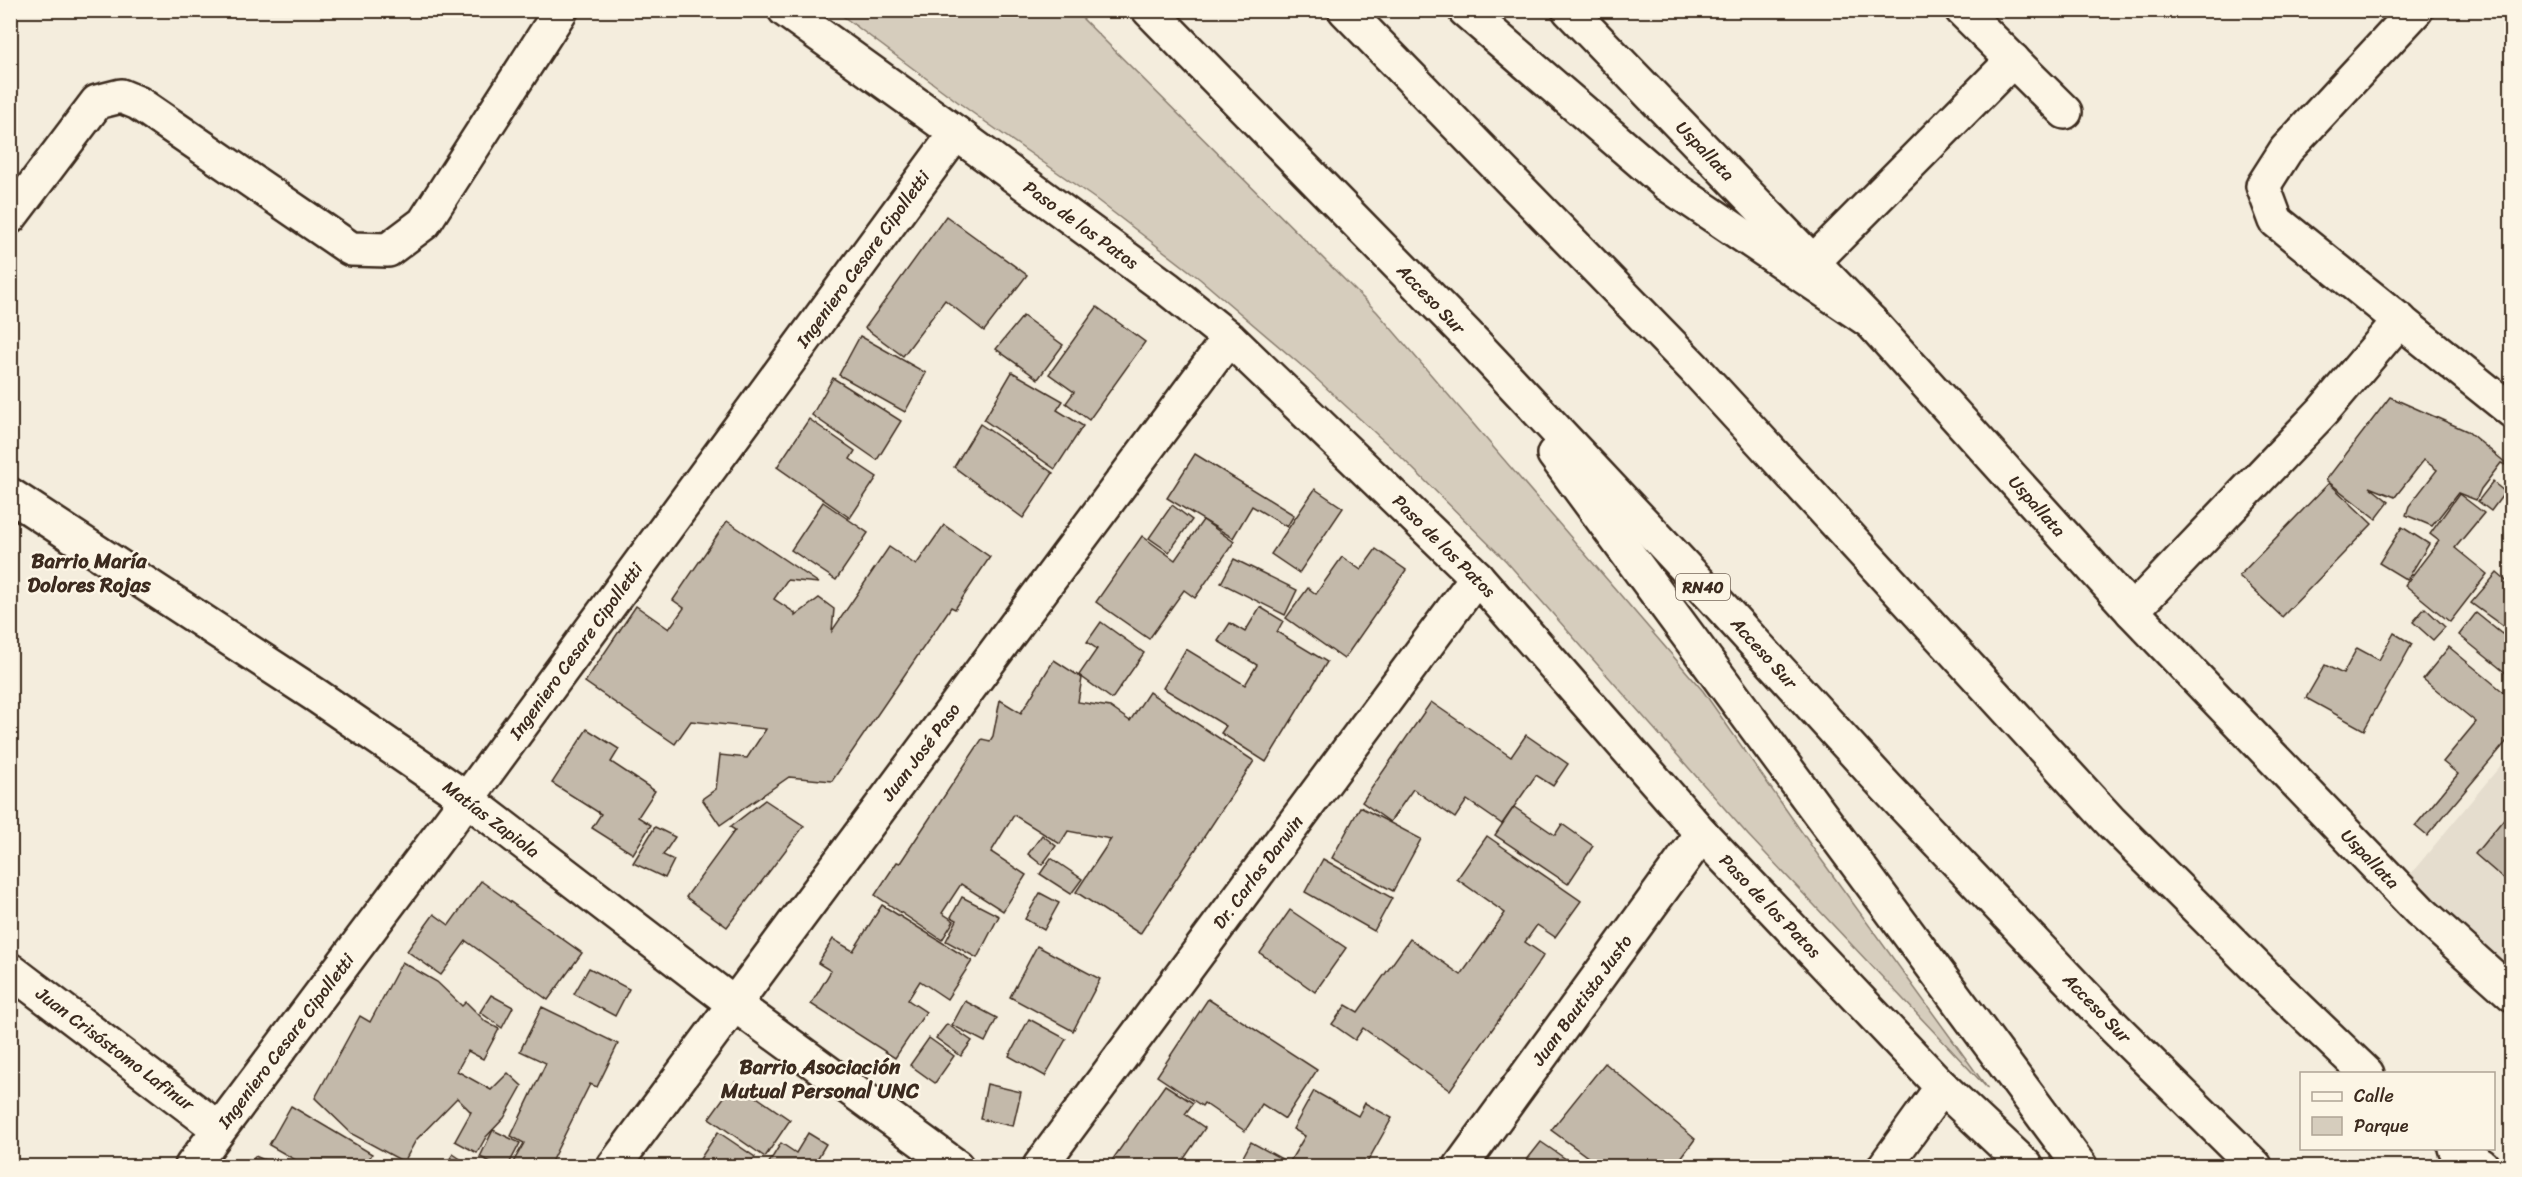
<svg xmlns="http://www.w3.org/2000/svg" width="2522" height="1177" font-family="Sriracha,sans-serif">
	<rect width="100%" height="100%" fill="#f4eddd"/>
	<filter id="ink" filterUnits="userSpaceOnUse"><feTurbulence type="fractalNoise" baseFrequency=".0167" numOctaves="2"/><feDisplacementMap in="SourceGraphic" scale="12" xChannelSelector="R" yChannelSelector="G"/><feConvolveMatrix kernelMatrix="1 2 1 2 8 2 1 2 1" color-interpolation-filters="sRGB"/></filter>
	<g filter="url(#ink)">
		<path fill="#e5ddce" d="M 2511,753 L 2511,973 L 2404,882 Z"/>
		<path fill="#d6cdbd" stroke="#887c6e" stroke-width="1.5" d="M 836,11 L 1075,11 L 1377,312 L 1703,691 L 1815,851 L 1988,1089 L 1748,835 L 1506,561 L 1399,455 L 1309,372 L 1200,279 L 1097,200 L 970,111 Z"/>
		<g fill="#c3b9aa" stroke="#3b2a1e" stroke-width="1.5">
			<path d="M 946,216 L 1027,275 L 984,331 L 945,300 L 903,356 L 865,328 Z"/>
			<path d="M 1097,307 L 1145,342 L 1089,420 L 1066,403 L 1074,392 L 1049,374 Z"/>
			<path d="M 1023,316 L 1063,345 L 1038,379 L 996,349 Z"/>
			<path d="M 860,336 L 926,373 L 905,412 L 839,375 Z"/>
			<path d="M 1012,372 L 1063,401 L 1057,410 L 1083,426 L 1055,469 L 984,420 Z"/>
			<path d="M 833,378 L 901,421 L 877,460 L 812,415 Z"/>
			<path d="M 2390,397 L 2467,431 L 2512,468 L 2501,463 L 2481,489 L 2476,500 L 2458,493 L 2432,526 L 2406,515 L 2409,506 L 2437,470 L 2424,460 L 2395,497 L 2370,487 L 2389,502 L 2376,519 L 2326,480 Z"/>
			<path d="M 809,419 L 855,451 L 850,459 L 877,477 L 850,518 L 777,467 Z"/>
			<path d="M 980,424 L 1053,473 L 1023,518 L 954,467 Z"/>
			<path d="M 1195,454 L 1294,515 L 1287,527 L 1252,506 L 1233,538 L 1167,498 Z"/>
			<path d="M 2493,482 L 2505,492 L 2491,511 L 2478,501 Z"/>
			<path d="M 2329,483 L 2372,524 L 2282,617 L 2239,576 Z"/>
			<path d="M 1315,489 L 1343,508 L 1299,573 L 1271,554 Z"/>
			<path d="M 2459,494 L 2484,513 L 2455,548 L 2487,574 L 2450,622 L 2405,585 L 2439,541 L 2430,534 Z"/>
			<path d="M 823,502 L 868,533 L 836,580 L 791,550 Z"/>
			<path d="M 1172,505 L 1192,520 L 1169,552 L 1149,538 Z"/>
			<path d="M 1203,520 L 1234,542 L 1195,598 L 1184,590 L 1149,639 L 1096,602 L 1142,536 L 1175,560 Z"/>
			<path d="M 727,521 L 819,583 L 787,580 L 774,599 L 795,613 L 795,616 L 819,598 L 834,609 L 832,631 L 889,547 L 916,565 L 944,525 L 990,557 L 955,609 L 951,607 L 832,781 L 789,777 L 720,825 L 702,799 L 716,789 L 720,755 L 747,758 L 766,729 L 691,721 L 675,744 L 585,682 L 636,606 L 669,629 L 684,608 L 673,600 Z"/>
			<path d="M 2402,527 L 2429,544 L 2407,580 L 2379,563 Z"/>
			<path d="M 1376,549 L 1406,570 L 1344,659 L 1286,618 L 1308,588 L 1316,594 L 1342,557 L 1361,570 Z"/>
			<path d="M 1234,559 L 1297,590 L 1285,615 L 1221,583 Z"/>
			<path d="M 2497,573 L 2512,586 L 2512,618 L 2504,627 L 2471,603 Z"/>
			<path d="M 1260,607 L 1283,621 L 1277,632 L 1327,662 L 1266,762 L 1221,733 L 1226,726 L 1163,688 L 1186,649 L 1245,685 L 1257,665 L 1218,641 L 1230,623 L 1245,632 Z"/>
			<path d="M 2425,608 L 2445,627 L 2433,640 L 2413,622 Z"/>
			<path d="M 2476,613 L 2502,634 L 2512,623 L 2512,678 L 2459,635 Z"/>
			<path d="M 1101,622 L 1144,653 L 1112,699 L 1079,675 L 1097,649 L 1087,642 Z"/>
			<path d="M 2394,633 L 2412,644 L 2364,730 L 2306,698 L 2325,665 L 2343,674 L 2357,648 L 2379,660 Z"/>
			<path d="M 2449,647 L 2512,699 L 2512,735 L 2427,836 L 2415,826 L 2458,774 L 2443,762 L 2476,722 L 2423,679 Z"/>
			<path d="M 1054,660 L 1082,678 L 1078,702 L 1110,707 L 1130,721 L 1149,692 L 1254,761 L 1140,934 L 1076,892 L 1111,839 L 1068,831 L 1060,844 L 1014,815 L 991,852 L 1026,875 L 1003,911 L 961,884 L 942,913 L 954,921 L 942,940 L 875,895 L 897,862 L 900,863 L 982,739 L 990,741 L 993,736 L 1000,700 L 1021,713 Z"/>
			<path d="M 1431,702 L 1511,757 L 1526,735 L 1568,764 L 1553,786 L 1536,775 L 1502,824 L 1467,800 L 1455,818 L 1413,789 L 1390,822 L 1362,802 Z"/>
			<path d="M 587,729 L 619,749 L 611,762 L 655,791 L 638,817 L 651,825 L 633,854 L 592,828 L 601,814 L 552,783 Z"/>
			<path d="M 765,800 L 804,826 L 727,927 L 686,897 L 735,830 L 730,827 Z"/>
			<path d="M 1360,807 L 1421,839 L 1393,891 L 1332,858 Z"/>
			<path d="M 1514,807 L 1555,835 L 1562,824 L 1593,846 L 1568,884 L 1495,835 Z"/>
			<path d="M 2512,809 L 2512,886 L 2475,854 Z"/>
			<path d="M 655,827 L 675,837 L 663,855 L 674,860 L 665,878 L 633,863 Z"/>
			<path d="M 1042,835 L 1056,846 L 1042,865 L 1028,854 Z"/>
			<path d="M 1487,836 L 1581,901 L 1555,937 L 1537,925 L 1525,942 L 1544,955 L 1450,1090 L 1363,1028 L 1355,1040 L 1332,1024 L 1346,1005 L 1358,1012 L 1410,939 L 1461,975 L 1505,913 L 1457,879 Z"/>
			<path d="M 1051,858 L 1082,879 L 1071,894 L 1040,874 Z"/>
			<path d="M 1323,859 L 1392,898 L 1374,931 L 1305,892 Z"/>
			<path d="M 481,881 L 582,953 L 548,1000 L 466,941 L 441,975 L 407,951 L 434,914 L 449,925 Z"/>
			<path d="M 1040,893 L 1059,903 L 1044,930 L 1025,919 Z"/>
			<path d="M 962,897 L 999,916 L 977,958 L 946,941 L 957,920 L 951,917 Z"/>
			<path d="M 882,905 L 972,961 L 947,999 L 920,981 L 908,1000 L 926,1012 L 895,1058 L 811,1004 L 831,971 L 818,963 L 833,939 L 853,951 Z"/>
			<path d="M 1290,910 L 1346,948 L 1315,992 L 1260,953 Z"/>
			<path d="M 1037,946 L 1100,979 L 1073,1031 L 1010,997 Z"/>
			<path d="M 402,962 L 437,982 L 462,1006 L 466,1002 L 486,1022 L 499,1029 L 483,1059 L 468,1051 L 457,1071 L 491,1090 L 508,1073 L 522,1086 L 504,1118 L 486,1137 L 477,1153 L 455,1141 L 471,1112 L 457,1098 L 416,1140 L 404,1162 L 352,1134 L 315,1098 L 360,1016 L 370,1022 Z"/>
			<path d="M 589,968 L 629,989 L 615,1016 L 574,994 Z"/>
			<path d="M 491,995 L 513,1007 L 502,1028 L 480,1012 Z"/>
			<path d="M 1208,999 L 1317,1070 L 1285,1119 L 1262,1104 L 1245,1131 L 1204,1103 L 1202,1106 L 1157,1076 Z"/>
			<path d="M 965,1001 L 997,1018 L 985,1042 L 952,1025 Z"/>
			<path d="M 542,1007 L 618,1044 L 597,1087 L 590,1084 L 549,1166 L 511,1166 L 524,1143 L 511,1136 L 546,1063 L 520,1051 Z"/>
			<path d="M 1029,1019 L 1066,1039 L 1045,1076 L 1009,1056 Z"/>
			<path d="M 947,1024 L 972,1041 L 961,1056 L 936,1038 Z"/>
			<path d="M 929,1038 L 954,1056 L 935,1083 L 910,1065 Z"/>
			<path d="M 1605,1063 L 1695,1139 L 1675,1166 L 1600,1166 L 1551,1130 Z"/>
			<path d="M 735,1082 L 790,1120 L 765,1157 L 709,1118 Z"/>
			<path d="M 987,1084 L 1021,1092 L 1013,1126 L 980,1119 Z"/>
			<path d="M 1165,1085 L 1193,1103 L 1185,1114 L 1205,1128 L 1179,1166 L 1108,1166 Z"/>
			<path d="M 1314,1091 L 1358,1116 L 1365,1103 L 1392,1118 L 1365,1166 L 1238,1166 L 1251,1142 L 1289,1163 L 1305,1136 L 1293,1129 Z"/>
			<path d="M 291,1106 L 372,1154 L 365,1166 L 306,1166 L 269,1145 Z"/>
			<path d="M 493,1130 L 520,1143 L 508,1166 L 499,1166 L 480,1157 Z"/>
			<path d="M 718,1132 L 755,1157 L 748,1166 L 705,1166 L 698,1162 Z"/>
			<path d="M 808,1133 L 826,1144 L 813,1166 L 767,1166 L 781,1143 L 796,1153 Z"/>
			<path d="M 1541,1142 L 1576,1166 L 1522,1166 Z"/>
			<path d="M 453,1154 L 471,1166 L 445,1166 Z"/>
			<path d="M 255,1156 L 279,1166 L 250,1166 Z"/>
		</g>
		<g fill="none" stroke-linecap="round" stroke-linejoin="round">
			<defs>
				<g id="minor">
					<path d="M 1962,10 L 2065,112"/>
					<path d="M 2416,10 L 2286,150 L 2263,186 L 2276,221 L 2512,411"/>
					<path d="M 10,217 L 97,102 L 121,96 L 138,103 L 351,249 L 388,250 L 424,223 L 561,10"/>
					<path d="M 1813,262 L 2013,60"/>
					<path d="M 10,495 L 317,696 L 467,799 L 734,1004 L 956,1166"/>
					<path d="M 2132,611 L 2323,411 L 2400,320"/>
					<path d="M 10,970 L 219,1129"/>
					<path d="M 614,1166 L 1229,338"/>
					<path d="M 1040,1166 L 1477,577"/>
					<path d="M 1461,1166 L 1702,834"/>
					<path d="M 1885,1166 L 1942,1087"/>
				</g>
				<g id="tertiary">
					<path d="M 785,10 L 956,133 L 1168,289 L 1229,338 L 1477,577 L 1702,834 L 1942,1087 L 2026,1166"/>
					<path d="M 1569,10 L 1871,322 L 2132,611 L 2420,911 L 2512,994"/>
					<path d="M 192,1166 L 467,799 L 956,133"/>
				</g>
				<g id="motorway">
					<path d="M 1149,10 L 1466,334 L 1696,579 L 1887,788 L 2114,1027 L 2255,1166"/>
					<path d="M 1345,10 L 1694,368 L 2111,822 L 2266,977 L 2367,1074"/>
					<path d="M 1465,10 L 1667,184 L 1871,322"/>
					<path d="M 1554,454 L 2080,1166"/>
					<path d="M 2455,1148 L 2482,1166"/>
				</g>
			</defs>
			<use href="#minor" stroke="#3b2a1e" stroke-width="38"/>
			<use href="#tertiary" stroke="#3b2a1e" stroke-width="38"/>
			<use href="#motorway" stroke="#3b2a1e" stroke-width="38"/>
			<use href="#minor" stroke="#fcf5e5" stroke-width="33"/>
			<use href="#tertiary" stroke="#fcf5e5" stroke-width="33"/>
			<use href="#motorway" stroke="#fcf5e5" stroke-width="33"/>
		</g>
	</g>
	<g text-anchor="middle" stroke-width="5" stroke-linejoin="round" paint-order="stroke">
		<rect fill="#fcf5e5" stroke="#75675a" stroke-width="1.5" x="1676" y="574" width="54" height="26" rx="4.5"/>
		<g font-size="16" font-weight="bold" fill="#3b2a1e">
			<text x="1703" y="593">RN40</text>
		</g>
		<g font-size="18" fill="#3b2a1e" stroke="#fcf5e5">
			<text transform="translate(1705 151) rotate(46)" y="6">Uspallata</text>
			<text transform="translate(1081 225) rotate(36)" y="6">Paso de los Patos</text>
			<text transform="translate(863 259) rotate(-54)" y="6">Ingeniero Cesare Cipolletti</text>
			<text transform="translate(1431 299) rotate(46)" y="6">Acceso Sur</text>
			<text transform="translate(2037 506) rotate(48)" y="6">Uspallata</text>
			<text transform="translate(1444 546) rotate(45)" y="6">Paso de los Patos</text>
			<text transform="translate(576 651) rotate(-54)" y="6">Ingeniero Cesare Cipolletti</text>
			<text transform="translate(1764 653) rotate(48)" y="6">Acceso Sur</text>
			<text transform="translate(921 752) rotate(-53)" y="6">Juan José Paso</text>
			<text transform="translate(491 819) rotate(37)" y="6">Matías Zapiola</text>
			<text transform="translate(2370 859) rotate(46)" y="6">Uspallata</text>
			<text transform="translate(1258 872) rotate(-53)" y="6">Dr. Carlos Darwin</text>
			<text transform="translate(1770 906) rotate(46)" y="6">Paso de los Patos</text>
			<text transform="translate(1582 1000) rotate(-54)" y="6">Juan Bautista Justo</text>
			<text transform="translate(2097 1008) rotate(46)" y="6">Acceso Sur</text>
			<text transform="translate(286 1041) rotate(-53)" y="6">Ingeniero Cesare Cipolletti</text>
			<text transform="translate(115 1049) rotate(37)" y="6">Juan Crisóstomo Lafinur</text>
		</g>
		<g font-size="21" font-weight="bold" fill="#3b2a1e" stroke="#fcf5e5">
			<text x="89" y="568">Barrio María<tspan x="89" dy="24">Dolores Rojas</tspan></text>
			<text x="820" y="1074">Barrio Asociación<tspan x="820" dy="24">Mutual Personal UNC</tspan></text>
		</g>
	</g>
	<rect width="2522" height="1177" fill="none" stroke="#fcf5e5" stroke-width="36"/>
	<rect x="18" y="18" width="2486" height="1141" fill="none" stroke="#3b2a1e" stroke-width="2" filter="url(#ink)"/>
	<rect x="2300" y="1072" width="195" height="78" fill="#fcf5e5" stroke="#afa495" stroke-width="1.5"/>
	<rect x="2312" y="1092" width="30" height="9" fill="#fcf5e5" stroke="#afa495" stroke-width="1.5"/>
	<text x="2354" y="1102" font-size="18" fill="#3b2a1e">Calle</text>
	<rect x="2312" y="1117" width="30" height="18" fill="#d6cdbd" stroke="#afa495" stroke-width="1.5"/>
	<text x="2354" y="1132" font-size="18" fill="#3b2a1e">Parque</text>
</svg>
